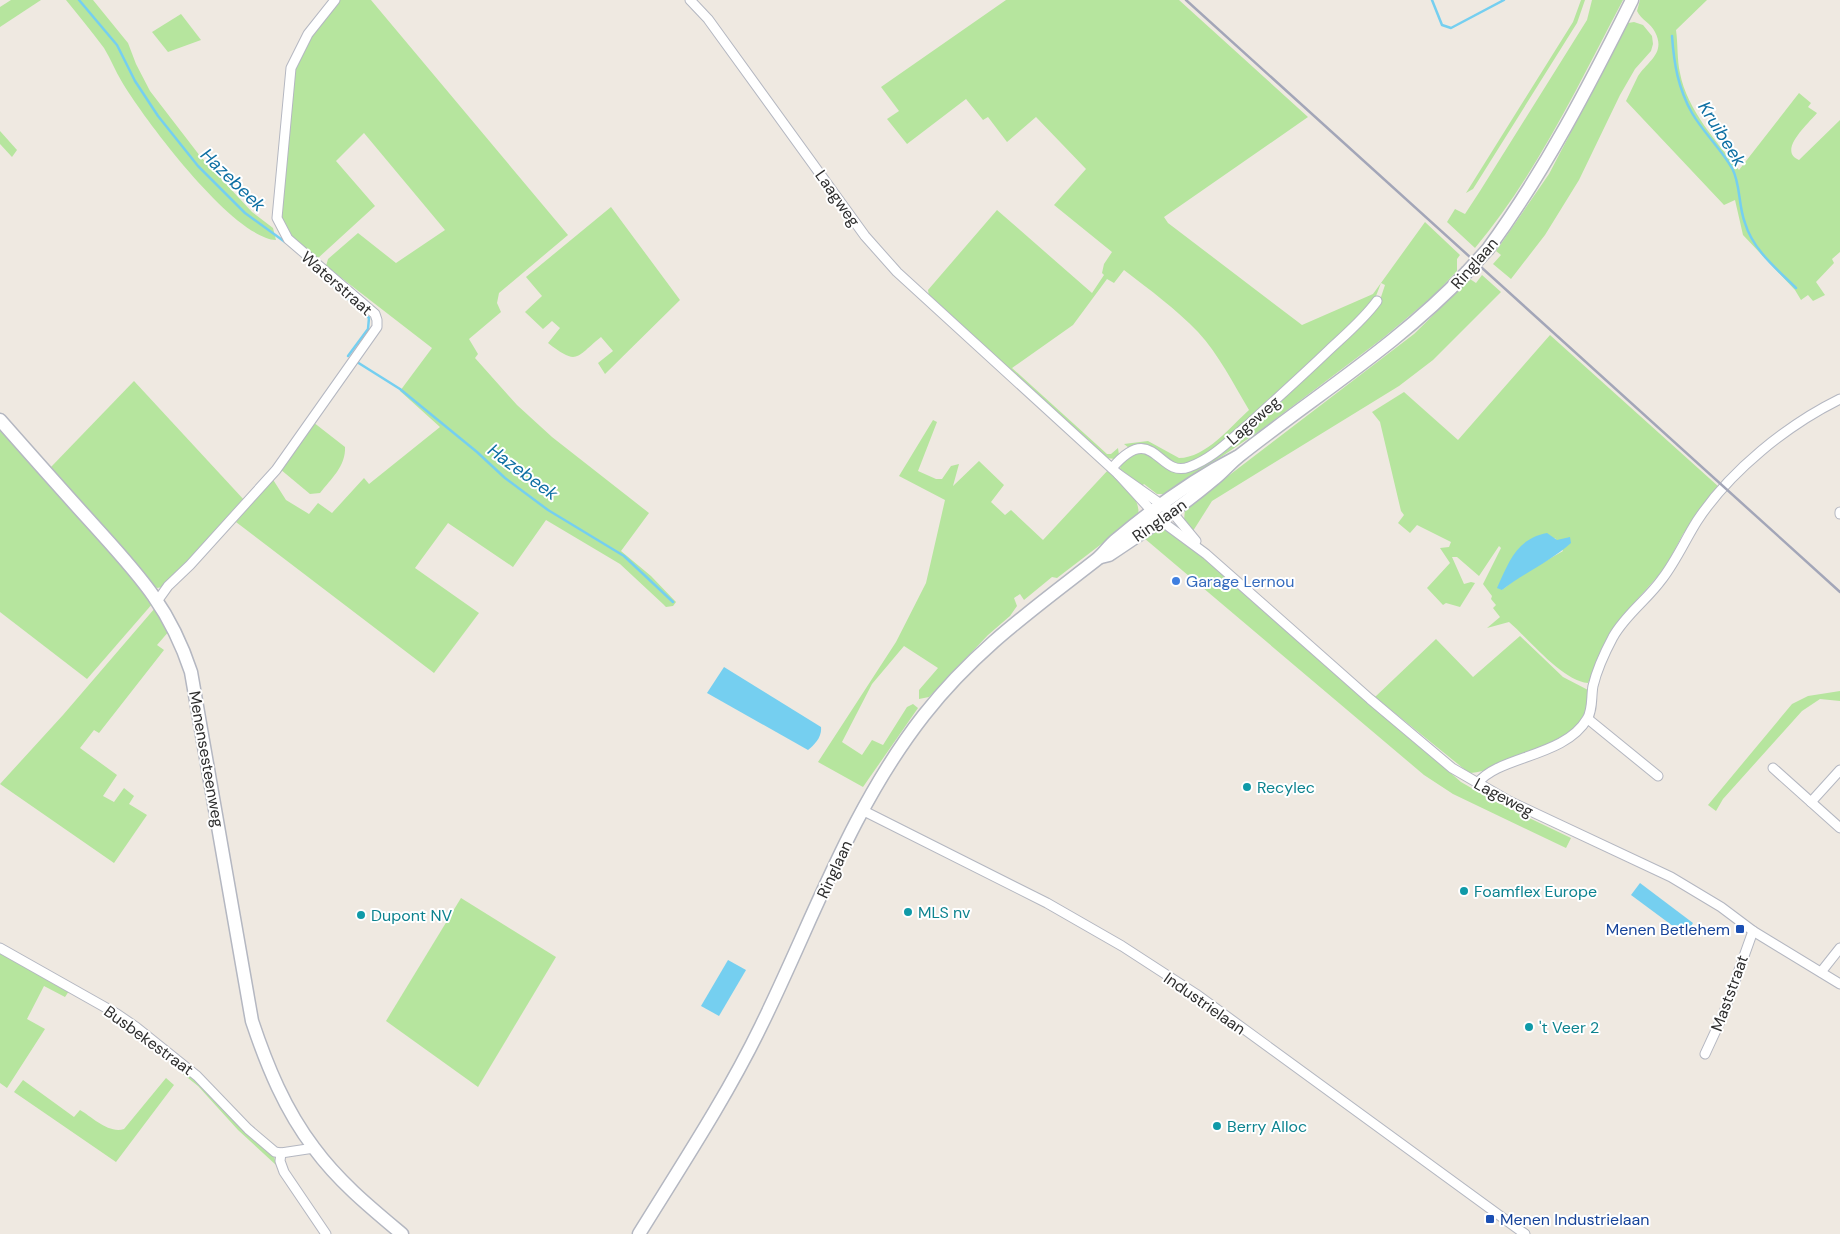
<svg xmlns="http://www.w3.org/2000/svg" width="1840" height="1234" font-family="'DM Sans',sans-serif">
	<rect width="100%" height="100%" fill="#efe9e1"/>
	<g fill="#b6e59e" fill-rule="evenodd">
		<path d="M 11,0 L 41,0 L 0,27 L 0,7 Z"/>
		<path d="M 66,0 L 93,0 L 128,43 L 136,64 L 150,91 L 200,156 L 252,212 L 273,228 L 276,240 C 233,238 144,119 122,82 C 115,71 111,59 104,48 C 92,32 79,16 66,0 Z"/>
		<path d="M 339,0 L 371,0 L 568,235 L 499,293 L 497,303 L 501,312 L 469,339 L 478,354 L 475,358 L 517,405 L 552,437 L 649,513 L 621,551 L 651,576 L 676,602 L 673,606 L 666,607 L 663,604 L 620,564 L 546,520 L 513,567 L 448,523 L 415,568 L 479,613 L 434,673 L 236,522 L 272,478 L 286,500 L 309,514 L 318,503 L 332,513 L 364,478 L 369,484 L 440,427 L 400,391 L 432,348 L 326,266 L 328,259 L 358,233 L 396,263 L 445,230 L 364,133 L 336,161 L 375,206 L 317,259 L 296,243 L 279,218 L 291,78 C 301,47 319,25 339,0 Z"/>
		<path d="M 1006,0 L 1179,0 L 1308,117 L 1164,217 L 1168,223 L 1302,325 L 1373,294 L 1425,222 L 1460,255 L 1457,259 L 1457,271 L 1433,296 L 1383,338 L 1261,430 L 1166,494 L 1157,494 L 1144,484 L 1142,486 L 1120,469 C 1121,461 1124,457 1131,453 C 1152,442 1161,469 1179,471 C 1192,472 1202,465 1211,458 L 1345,339 L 1378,306 L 1385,285 L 1381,283 L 1376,296 L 1365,312 C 1337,337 1213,461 1187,465 C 1171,467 1160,453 1147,446 L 1129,448 L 1124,444 L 1148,441 L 1179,458 C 1206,458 1231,426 1249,410 C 1233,383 1219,355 1198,332 C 1176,309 1150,290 1124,270 L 1114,283 L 1107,279 L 1073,325 L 1012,368 L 1107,454 L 1111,454 L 1118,448 L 1119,455 L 1115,459 L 1106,458 L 929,296 L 928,290 L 997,210 L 1092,293 L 1104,275 L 1102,273 L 1104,264 L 1112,252 L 1054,205 L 1086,169 L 1036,117 L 1007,142 L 988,117 L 983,120 L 966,99 L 907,144 L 887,119 L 899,111 L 881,87 Z"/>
		<path d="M 1581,0 L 1585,0 L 1577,23 L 1473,189 L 1466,193 L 1573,22 Z"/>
		<path d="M 1592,0 L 1623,0 C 1578,85 1537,174 1475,248 L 1447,222 L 1455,209 L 1465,214 L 1480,191 L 1587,20 Z"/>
		<path d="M 1640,0 L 1707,0 L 1676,30 C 1678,44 1677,60 1680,73 C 1687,110 1717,142 1739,170 L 1799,93 L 1811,103 L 1808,107 L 1817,113 C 1808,124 1777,151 1799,160 L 1840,120 L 1840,252 L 1832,259 L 1834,263 L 1816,282 L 1825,295 L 1813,301 L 1808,295 L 1801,300 L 1795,290 L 1743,235 L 1735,200 L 1724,205 L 1626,101 C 1630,93 1634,84 1638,76 C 1648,61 1666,53 1655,32 C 1651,23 1641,20 1637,11 Z"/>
		<path d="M 181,14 L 201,40 L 168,52 L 152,32 Z"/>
		<path d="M 1634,22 L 1643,25 L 1652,36 L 1653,44 L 1651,51 L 1635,69 L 1620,95 L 1579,180 L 1545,235 L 1511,279 L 1493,264 L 1501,255 L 1496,251 L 1549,174 L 1628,23 Z"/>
		<path d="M 0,131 L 17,150 L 12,157 L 0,144 Z"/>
		<path d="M 611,207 L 680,300 L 605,374 L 598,363 L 613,351 L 601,337 C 575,358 578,366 548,343 L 560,328 L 552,321 L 543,329 L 525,312 L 542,296 L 526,277 Z"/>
		<path d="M 1482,275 L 1501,292 L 1433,360 L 1399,386 L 1212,501 L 1193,531 L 1184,520 L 1185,509 L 1414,334 L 1470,279 L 1476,283 Z"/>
		<path d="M 1550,335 L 1719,487 L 1683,534 L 1665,568 L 1619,620 L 1588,683 C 1562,681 1529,639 1509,622 L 1487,628 L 1500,617 L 1493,608 L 1496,605 L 1491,599 L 1492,596 L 1483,584 L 1501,548 L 1499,546 L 1479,576 L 1457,557 L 1452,557 L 1464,584 L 1471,582 L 1475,583 L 1460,607 L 1446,603 L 1443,605 L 1427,588 L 1450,563 L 1440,548 L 1449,547 L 1451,542 L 1417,525 L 1410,533 L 1398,523 L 1404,515 L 1401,511 L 1380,422 L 1372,412 L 1404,392 L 1458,440 ZM 1555,538 L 1563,551 L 1521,575 L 1502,590 Z"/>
		<path d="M 134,381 L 245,501 L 163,587 L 157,588 L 152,584 L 51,467 Z"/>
		<path d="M 933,420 L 937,422 L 918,471 L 936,479 L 942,479 L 951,466 L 959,464 L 953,486 L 979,461 L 1004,485 L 991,502 L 1005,515 L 1011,510 L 1043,540 L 1109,469 C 1120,482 1142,497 1138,516 L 1057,578 L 1052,577 L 1024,600 L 1020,594 L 1014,598 L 1017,606 L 1010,616 L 988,635 L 929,697 L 919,699 L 919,690 L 938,668 L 904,646 L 872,684 L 842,742 L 862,755 L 872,740 L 883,745 L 907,707 L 913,704 L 918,708 L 863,787 L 818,762 L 896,642 L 926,583 L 945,500 L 899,476 Z"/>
		<path d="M 313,422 L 345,447 C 346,466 331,479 320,493 L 310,494 L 280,469 Z"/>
		<path d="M 0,430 L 101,541 L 153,603 L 87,679 L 0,612 Z"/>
		<path d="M 1157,526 L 1165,527 L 1199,553 L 1461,782 L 1492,800 L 1571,838 L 1566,848 L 1453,794 L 1424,775 L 1144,538 Z"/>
		<path d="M 155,608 L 170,630 L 157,645 L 164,650 L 99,733 L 94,730 L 80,748 L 117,775 L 103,796 L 114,802 L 124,788 L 134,796 L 129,804 L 147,815 L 114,863 L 0,784 L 63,715 Z"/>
		<path d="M 1520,636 L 1563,677 L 1588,690 L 1589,694 C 1587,706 1585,716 1577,725 C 1562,742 1491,773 1469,773 L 1375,697 L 1436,639 L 1473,677 Z"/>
		<path d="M 1840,691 L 1840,701 L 1820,699 L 1802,711 L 1723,799 L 1716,811 L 1708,805 L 1792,704 L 1808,696 Z"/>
		<path d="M 461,898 L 556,957 L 478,1087 L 386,1021 Z"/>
		<path d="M 0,951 L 69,991 L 65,997 L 44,986 L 27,1019 L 45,1029 L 7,1088 L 0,1083 Z"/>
		<path d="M 185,1070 L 274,1156 L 276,1165 L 238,1130 L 198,1086 L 183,1074 Z"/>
		<path d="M 166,1078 L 174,1085 L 116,1162 L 14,1092 L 23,1080 L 74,1117 L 80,1110 C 92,1117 109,1134 124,1129 Z"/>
	</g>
	<g fill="#75cff0">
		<path d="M 1547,533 L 1557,540 L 1570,537 L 1571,543 C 1551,561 1524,573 1502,590 L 1497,588 C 1509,562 1516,539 1547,533 Z"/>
		<path d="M 724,667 L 821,727 C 822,737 815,744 808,750 L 707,693 Z"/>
		<path d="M 1640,883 L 1693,923 L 1685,935 L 1631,895 Z"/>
		<path d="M 728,960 L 746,970 L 719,1016 L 701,1006 Z"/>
	</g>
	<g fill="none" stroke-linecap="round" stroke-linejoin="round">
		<g stroke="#75cff0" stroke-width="2.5">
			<path d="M 79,0 L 117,45 L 135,81 L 158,116 L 198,166 L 245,213 L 285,242"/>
			<path d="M 1432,0 L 1442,25 L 1451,28 L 1504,0"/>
			<path d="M 1672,36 C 1674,64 1678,88 1692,113 C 1703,132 1721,149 1732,168 C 1741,185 1738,205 1745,223 C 1753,250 1777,269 1796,288"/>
			<path d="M 308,262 L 369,318 L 368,329 L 348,356"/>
			<path d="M 357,362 L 400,389 L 477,452 L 505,478 L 548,510 L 624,556 L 673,602"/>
		</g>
		<defs>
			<g id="street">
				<path d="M 690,0 L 708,19 L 865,236 L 897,272 L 1118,474 L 1172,512 L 1196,541"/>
				<path d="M 1112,468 C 1154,419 1158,479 1189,467 C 1212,459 1230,440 1248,425 C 1275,400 1303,375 1329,350 C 1346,334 1364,319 1377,301"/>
				<path d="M 1118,474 L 1160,520 L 1206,554 L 1370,699 L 1452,768 L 1509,801 L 1671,877 L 1721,907 L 1753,931 L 1840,984"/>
				<path d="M 1840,512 L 1840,514"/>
				<path d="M 158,600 L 168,586 L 190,565 L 276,470 L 377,327 L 377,320 L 375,314 L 288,239 L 277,218 L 291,68 L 308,34 L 335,0"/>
				<path d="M 1588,719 L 1658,776"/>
				<path d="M 1773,768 L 1840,828"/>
				<path d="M 1478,783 C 1498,756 1565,757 1587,719 C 1593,710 1591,696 1593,686 C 1597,669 1605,652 1613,637 C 1626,614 1647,600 1662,579 C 1676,561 1685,540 1697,521 C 1730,471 1787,425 1840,399"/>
				<path d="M 1811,802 L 1840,770"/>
				<path d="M 862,810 L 1047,903 L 1122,946 L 1196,994 L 1525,1234"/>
				<path d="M 0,948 L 117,1014 L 136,1027 L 197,1076 L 248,1129 L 275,1152 L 281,1153 L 314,1148"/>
				<path d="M 1821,972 L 1840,948"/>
				<path d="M 1705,1054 L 1723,1015 L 1753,931"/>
				<path d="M 281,1153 L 280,1161 L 284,1172 L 326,1234"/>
			</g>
			<g id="secondary">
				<path d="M 1488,249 C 1545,171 1589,86 1632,0"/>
				<path d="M 0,420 C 30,454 60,488 91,522 C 136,572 169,605 191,672 L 252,1021 C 267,1066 285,1110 314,1148 C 339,1182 371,1208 402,1234"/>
				<path d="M 1101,557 L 1109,555 C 1145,531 1181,507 1214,479 C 1223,472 1230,463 1239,456 C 1316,395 1399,344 1467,272"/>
				<path d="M 639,1234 C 681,1166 726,1098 761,1026 C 813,920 851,808 924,715 C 975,650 1032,610 1096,560 C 1104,554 1109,545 1117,539 C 1154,508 1194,479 1237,457"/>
			</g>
		</defs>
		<use href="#street" stroke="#b4b7c1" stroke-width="11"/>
		<use href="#secondary" stroke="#b4b7c1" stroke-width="15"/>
		<use href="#street" stroke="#fff" stroke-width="9"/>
		<use href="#secondary" stroke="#fff" stroke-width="12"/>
		<path stroke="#a3a6b8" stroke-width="2.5" d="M 1186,0 L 1840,592"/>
		<defs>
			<path id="secondary-bridge" d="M 1467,272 L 1488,249"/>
		</defs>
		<use href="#secondary-bridge" stroke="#b4b7c1" stroke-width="15" stroke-linecap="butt"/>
		<use href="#secondary-bridge" stroke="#fff" stroke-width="12"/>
	</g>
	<circle fill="#3f7fe0" stroke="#fff" stroke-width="2" cx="1176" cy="581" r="5"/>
	<g fill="#0f9aa8" stroke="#fff" stroke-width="2">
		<circle cx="1247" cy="787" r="5"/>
		<circle cx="1464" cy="891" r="5"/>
		<circle cx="908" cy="912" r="5"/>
		<circle cx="361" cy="915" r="5"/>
		<circle cx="1529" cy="1027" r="5"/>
		<circle cx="1217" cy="1126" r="5"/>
	</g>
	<g fill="#1a4fb4" stroke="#fff" stroke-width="2">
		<rect x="1735" y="924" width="10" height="10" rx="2.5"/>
		<rect x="1485" y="1214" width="10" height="10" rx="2.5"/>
	</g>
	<g text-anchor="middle" stroke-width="4" stroke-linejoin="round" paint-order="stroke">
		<g font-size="16" fill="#2e2e2e" stroke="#fff">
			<text transform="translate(838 198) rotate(55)" y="6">Laagweg</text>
			<text transform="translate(1474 263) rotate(-49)" y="6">Ringlaan</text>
			<text transform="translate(337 283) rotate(41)" y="6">Waterstraat</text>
			<text transform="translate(1253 420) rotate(-41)" y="6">Lageweg</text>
			<text transform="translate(1159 520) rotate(-35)" y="6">Ringlaan</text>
			<text transform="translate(207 759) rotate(80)" y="6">Menensesteenweg</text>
			<text transform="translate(1504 797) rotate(28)" y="6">Lageweg</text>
			<text transform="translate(834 869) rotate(-65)" y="6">Ringlaan</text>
			<text transform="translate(1729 993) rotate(-70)" y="6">Maststraat</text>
			<text transform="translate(1205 1003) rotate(35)" y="6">Industrielaan</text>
			<text transform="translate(149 1040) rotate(36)" y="6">Busbekestraat</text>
		</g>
		<g font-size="16" fill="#366cbe" stroke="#fff" text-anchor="start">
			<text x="1186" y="587">Garage Lernou</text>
		</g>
		<g font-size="16" fill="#0d838f" stroke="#fff" text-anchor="start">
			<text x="1257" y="793">Recylec</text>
			<text x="1474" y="897">Foamflex Europe</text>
			<text x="918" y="918">MLS nv</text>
			<text x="371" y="921">Dupont NV</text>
			<text x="1539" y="1033">'t Veer 2</text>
			<text x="1227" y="1132">Berry Alloc</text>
		</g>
		<g font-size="16" fill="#164399" stroke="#fff" text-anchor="end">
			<text x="1730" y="935">Menen Betlehem</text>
			<text x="1500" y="1225" text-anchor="start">Menen Industrielaan</text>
		</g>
		<g font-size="18" font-style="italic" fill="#0d6fa3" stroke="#fff">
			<text transform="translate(1722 134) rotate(58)" y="6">Kruibeek</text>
			<text transform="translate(233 180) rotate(44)" y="6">Hazebeek</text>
			<text transform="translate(523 472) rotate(36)" y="6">Hazebeek</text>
		</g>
	</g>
</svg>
